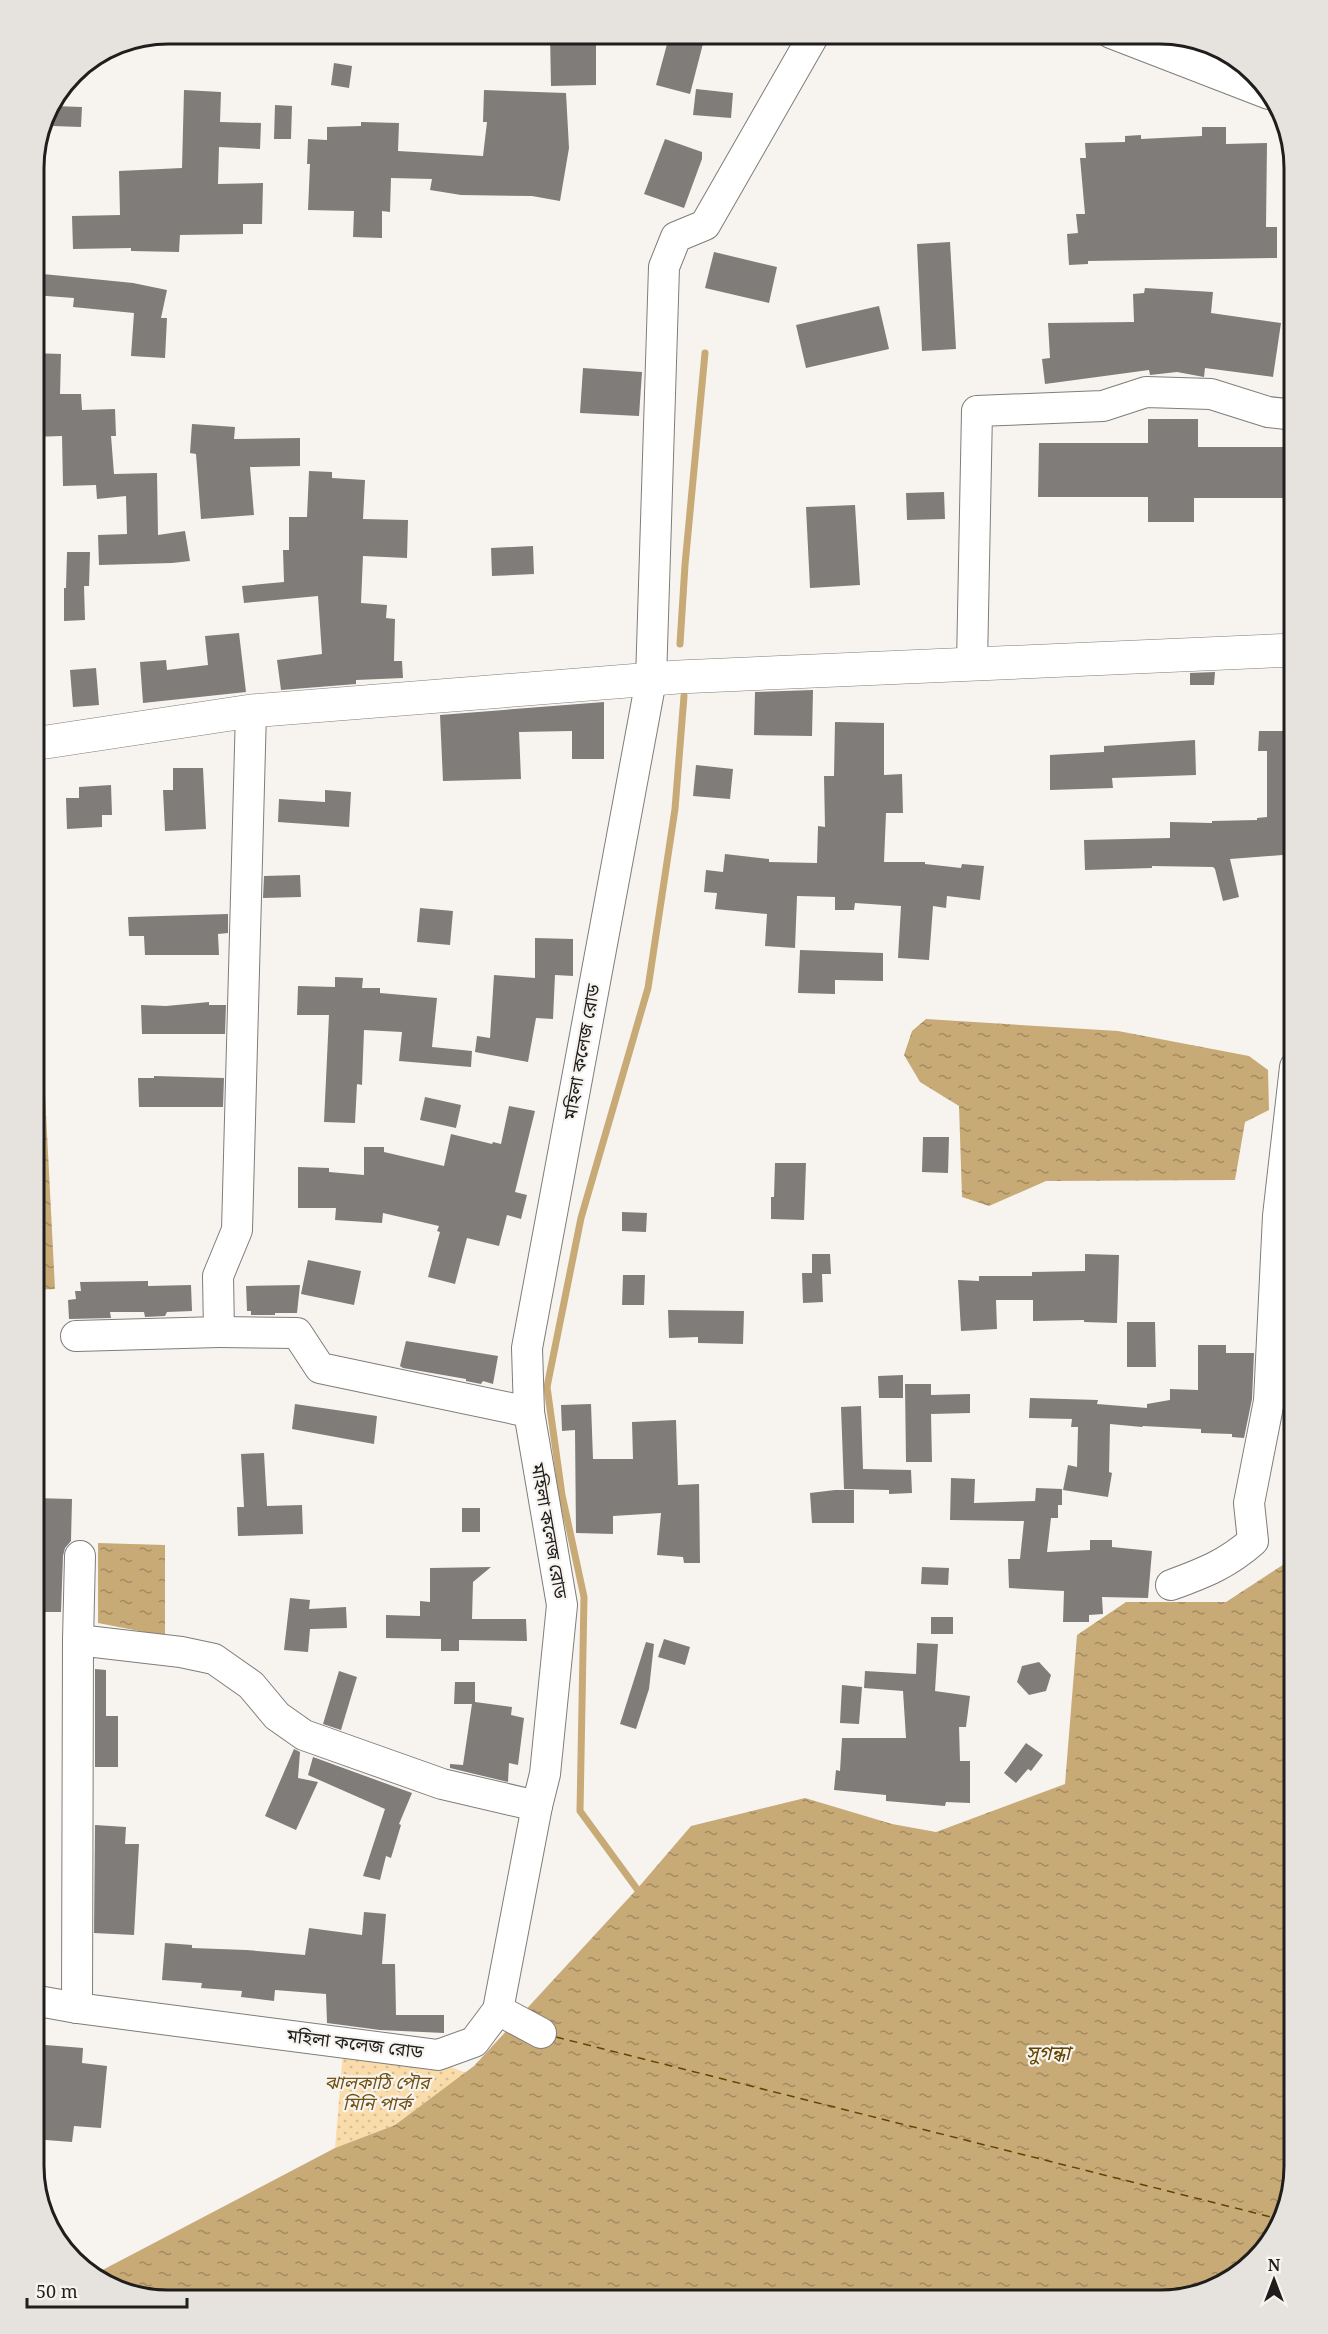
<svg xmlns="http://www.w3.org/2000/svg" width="1328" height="2334" font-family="'Noto Serif','Noto Sans Bengali',serif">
	<defs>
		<pattern id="park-dots" width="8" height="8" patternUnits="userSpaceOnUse" patternTransform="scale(1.5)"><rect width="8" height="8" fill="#fadcaa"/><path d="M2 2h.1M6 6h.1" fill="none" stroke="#d6bc92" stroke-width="1.8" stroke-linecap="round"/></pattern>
		<pattern id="water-ripples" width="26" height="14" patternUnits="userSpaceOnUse" patternTransform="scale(1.5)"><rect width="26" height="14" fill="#c8aa77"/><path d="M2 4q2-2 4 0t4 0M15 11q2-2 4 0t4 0" fill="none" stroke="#a28a61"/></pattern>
	</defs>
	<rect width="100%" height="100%" fill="#f7f4f0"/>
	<path fill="url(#park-dots)" d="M 343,2052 L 443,2064 L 466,2073 L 395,2125 L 335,2148 Z"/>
	<g fill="url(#water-ripples)">
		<path d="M 33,860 L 55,1289 L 33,1290 Z"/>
		<path d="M 926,1019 L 1118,1031 L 1249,1056 L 1268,1070 L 1269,1110 L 1245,1122 L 1235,1180 L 1046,1181 L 989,1206 L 962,1197 L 959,1106 L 920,1082 L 904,1055 L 912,1031 Z"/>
		<path d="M 98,1543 L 165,1545 L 165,1636 L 98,1623 Z"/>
		<path d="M 1295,1557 L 1295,2167 L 1273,2241 L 1220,2287 L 1160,2301 L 159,2301 L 93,2279 L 91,2276 L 335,2148 L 395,2125 L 474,2066 L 637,1889 L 691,1826 L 805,1798 L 892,1824 L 936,1832 L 1065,1784 L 1077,1635 L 1126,1602 L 1226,1602 Z"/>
	</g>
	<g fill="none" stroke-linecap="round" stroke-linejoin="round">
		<g stroke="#c8aa77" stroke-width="7">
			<path d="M 680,644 L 685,565 L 705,353"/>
			<path d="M 637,1889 L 580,1811 L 584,1597 L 562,1495 L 547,1387 L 581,1218 L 648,988 L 675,809 L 684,696"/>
		</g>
		<path stroke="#624400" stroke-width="1.5" stroke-dasharray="8 6" stroke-linecap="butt" d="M 556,2037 L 1279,2219"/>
	</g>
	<g fill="#7f7c79">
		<path d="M 550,33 L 596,33 L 596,85 L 551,86 Z"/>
		<path d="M 670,33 L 693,33 L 705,36 L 690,94 L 656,85 Z"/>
		<path d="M 334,63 L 352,66 L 349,88 L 331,85 Z"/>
		<path d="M 696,89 L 733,93 L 731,118 L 693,115 Z"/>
		<path d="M 184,90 L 221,92 L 220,122 L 261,123 L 260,149 L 219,147 L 218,184 L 263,183 L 262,224 L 243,224 L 243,234 L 180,235 L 179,252 L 131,251 L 131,248 L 73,249 L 72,216 L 120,215 L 119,171 L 182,168 Z"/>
		<path d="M 484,90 L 566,93 L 569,148 L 560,201 L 532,196 L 461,195 L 430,190 L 432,179 L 391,178 L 390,212 L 382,211 L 382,238 L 353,237 L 354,211 L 308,210 L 310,164 L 307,164 L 308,139 L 327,140 L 327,127 L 361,126 L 361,122 L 399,123 L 398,151 L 483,156 L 487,122 L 483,122 Z"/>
		<path d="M 275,105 L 292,106 L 291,139 L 274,139 Z"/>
		<path d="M 54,106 L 82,107 L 81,127 L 53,126 Z"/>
		<path d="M 1202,127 L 1226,127 L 1226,144 L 1267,143 L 1266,227 L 1277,227 L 1277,258 L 1088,261 L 1088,264 L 1069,265 L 1067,234 L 1078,233 L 1076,214 L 1085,214 L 1080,158 L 1086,158 L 1085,143 L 1125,142 L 1125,136 L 1141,135 L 1141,139 L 1202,136 Z"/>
		<path d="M 665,139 L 702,152 L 702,159 L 684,208 L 644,194 Z"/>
		<path d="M 950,242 L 956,349 L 922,351 L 917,244 Z"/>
		<path d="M 714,252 L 777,267 L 769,303 L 705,288 Z"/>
		<path d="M 33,273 L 133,283 L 167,290 L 161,318 L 167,318 L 165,358 L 131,356 L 134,313 L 73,307 L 74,298 L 33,295 Z"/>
		<path d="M 1145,288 L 1213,292 L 1211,313 L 1281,323 L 1273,377 L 1205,368 L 1204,377 L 1177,372 L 1150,375 L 1149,370 L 1045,384 L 1042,359 L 1050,358 L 1048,323 L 1134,322 L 1133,294 L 1144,293 Z"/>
		<path d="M 879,306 L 889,349 L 806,368 L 796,325 Z"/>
		<path d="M 33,353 L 61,354 L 60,394 L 81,394 L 82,410 L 115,409 L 116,436 L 111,436 L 114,474 L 157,473 L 158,535 L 185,531 L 190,561 L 172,563 L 99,565 L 98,535 L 127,534 L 126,496 L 97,499 L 96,485 L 63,486 L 62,436 L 33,437 Z"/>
		<path d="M 583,368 L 642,372 L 639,416 L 580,413 Z"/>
		<path d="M 1148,419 L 1198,419 L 1198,447 L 1291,447 L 1291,498 L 1194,498 L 1194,522 L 1148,522 L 1148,497 L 1038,497 L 1039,443 L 1148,443 Z"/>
		<path d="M 192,424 L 235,427 L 234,439 L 300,438 L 300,466 L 250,467 L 254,515 L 201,519 L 196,454 L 190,453 Z"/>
		<path d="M 309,471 L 332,472 L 332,478 L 365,480 L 363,519 L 408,520 L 407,558 L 363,556 L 361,603 L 387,605 L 386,618 L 395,619 L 394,661 L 402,661 L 403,678 L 356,680 L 356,684 L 281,690 L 277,660 L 322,654 L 318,596 L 244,603 L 242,586 L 284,582 L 283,550 L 289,550 L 289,517 L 307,517 Z"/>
		<path d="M 944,492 L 945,519 L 907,520 L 906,493 Z"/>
		<path d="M 855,505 L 860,585 L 810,588 L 806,507 Z"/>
		<path d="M 533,546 L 534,574 L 492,576 L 491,548 Z"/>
		<path d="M 67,552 L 90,552 L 89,586 L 84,586 L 85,620 L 64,621 L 64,588 L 66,588 Z"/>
		<path d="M 239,633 L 246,692 L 143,703 L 140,662 L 166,660 L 167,670 L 208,665 L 205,636 Z"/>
		<path d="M 96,668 L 99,705 L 73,707 L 70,670 Z"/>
		<path d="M 1215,672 L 1214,685 L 1190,685 L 1190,673 Z"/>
		<path d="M 813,690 L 812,736 L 754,735 L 755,692 Z"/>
		<path d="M 604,702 L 604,759 L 572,759 L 572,731 L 519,732 L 521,779 L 443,781 L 440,715 Z"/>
		<path d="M 835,722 L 884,723 L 884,775 L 902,774 L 903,813 L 886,813 L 884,862 L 925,862 L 925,864 L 961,868 L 962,864 L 984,866 L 980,900 L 947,896 L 946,908 L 933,906 L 929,960 L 898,958 L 901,906 L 855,903 L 854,910 L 835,910 L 835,897 L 797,896 L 795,948 L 765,946 L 767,914 L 715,909 L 717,893 L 704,892 L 706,870 L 723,872 L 725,854 L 769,859 L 769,862 L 817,863 L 818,826 L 825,827 L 824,776 L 834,776 Z"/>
		<path d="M 1259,731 L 1295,731 L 1295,854 L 1230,859 L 1239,897 L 1223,901 L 1215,869 L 1213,867 L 1152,866 L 1152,868 L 1085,870 L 1084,840 L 1170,838 L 1170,822 L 1212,823 L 1212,821 L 1257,820 L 1257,818 L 1267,817 L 1267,751 L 1258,751 Z"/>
		<path d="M 1195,740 L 1196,775 L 1112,778 L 1113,788 L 1050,790 L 1050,755 L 1104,752 L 1104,746 Z"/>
		<path d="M 696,765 L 733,769 L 730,799 L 693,796 Z"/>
		<path d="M 173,768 L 203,768 L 206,829 L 165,831 L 163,790 L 173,790 Z"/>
		<path d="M 111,785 L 112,815 L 102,815 L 102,827 L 67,829 L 66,798 L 79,798 L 79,787 Z"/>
		<path d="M 325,790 L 351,792 L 349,827 L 278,822 L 279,799 L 325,802 Z"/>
		<path d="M 300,875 L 301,897 L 263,898 L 264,876 Z"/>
		<path d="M 420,908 L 453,911 L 450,945 L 417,942 Z"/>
		<path d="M 228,914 L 228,933 L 218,934 L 219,955 L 145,955 L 144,936 L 129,936 L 128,917 Z"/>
		<path d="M 535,938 L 573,939 L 573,976 L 555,975 L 553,1019 L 536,1018 L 528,1062 L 475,1052 L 477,1036 L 490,1038 L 494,975 L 535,978 Z"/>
		<path d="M 800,950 L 883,953 L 883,981 L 835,980 L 835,994 L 798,993 Z"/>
		<path d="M 335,977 L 363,978 L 362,988 L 380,988 L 380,993 L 437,998 L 432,1047 L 472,1051 L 471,1067 L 399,1061 L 402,1032 L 364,1030 L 362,1085 L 357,1084 L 355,1123 L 324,1122 L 329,1015 L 297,1015 L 298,986 L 335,987 Z"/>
		<path d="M 209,1002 L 209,1005 L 226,1005 L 225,1034 L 142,1034 L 141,1005 L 166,1006 Z"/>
		<path d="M 154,1076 L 224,1078 L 223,1107 L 139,1107 L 138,1078 L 154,1078 Z"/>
		<path d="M 425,1097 L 461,1105 L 456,1128 L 420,1120 Z"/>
		<path d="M 509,1106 L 535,1111 L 515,1192 L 527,1195 L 521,1219 L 507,1215 L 499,1246 L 467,1238 L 455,1284 L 428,1277 L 440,1232 L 437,1231 L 439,1226 L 383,1213 L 382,1223 L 335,1220 L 336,1208 L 298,1208 L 298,1167 L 329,1168 L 329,1172 L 364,1175 L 364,1147 L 384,1147 L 384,1152 L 444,1166 L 451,1134 L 492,1144 L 493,1142 L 501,1144 Z"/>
		<path d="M 923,1137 L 949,1137 L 948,1173 L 922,1172 Z"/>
		<path d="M 775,1163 L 806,1163 L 804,1220 L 771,1219 L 771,1197 L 774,1197 Z"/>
		<path d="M 622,1212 L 647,1213 L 646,1232 L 622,1231 Z"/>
		<path d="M 812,1254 L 830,1254 L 831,1274 L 822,1274 L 823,1302 L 803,1303 L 802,1273 L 812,1273 Z"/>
		<path d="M 1085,1254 L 1119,1255 L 1117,1323 L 1084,1322 L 1084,1320 L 1033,1321 L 1033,1300 L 996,1300 L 997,1329 L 961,1331 L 958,1280 L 979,1281 L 979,1276 L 1032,1276 L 1032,1272 L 1085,1271 Z"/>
		<path d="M 308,1260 L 361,1271 L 354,1305 L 301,1294 Z"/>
		<path d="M 623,1275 L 645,1275 L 644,1305 L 622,1305 Z"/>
		<path d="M 148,1281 L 148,1286 L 191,1285 L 192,1311 L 167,1312 L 165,1316 L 145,1317 L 144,1312 L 110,1312 L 111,1318 L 69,1319 L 68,1300 L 76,1299 L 75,1291 L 81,1291 L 80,1282 Z"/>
		<path d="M 300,1285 L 297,1313 L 275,1313 L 275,1315 L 251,1315 L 251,1311 L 247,1311 L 246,1286 Z"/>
		<path d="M 668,1310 L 744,1311 L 743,1344 L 698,1343 L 698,1337 L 669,1338 Z"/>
		<path d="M 1127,1322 L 1155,1322 L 1156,1367 L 1127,1367 Z"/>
		<path d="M 406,1341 L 498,1356 L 493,1384 L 483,1381 L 481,1384 L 466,1381 L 466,1379 L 403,1368 L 400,1366 Z"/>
		<path d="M 1198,1345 L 1226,1345 L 1226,1353 L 1254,1353 L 1252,1399 L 1244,1438 L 1232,1437 L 1232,1434 L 1201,1433 L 1201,1429 L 1143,1426 L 1142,1427 L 1110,1424 L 1109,1472 L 1112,1473 L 1108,1497 L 1063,1490 L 1068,1465 L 1077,1467 L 1078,1427 L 1071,1427 L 1072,1419 L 1029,1418 L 1030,1398 L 1098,1400 L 1097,1404 L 1147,1408 L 1147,1404 L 1170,1400 L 1170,1389 L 1198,1390 Z"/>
		<path d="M 903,1375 L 903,1398 L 879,1398 L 878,1376 Z"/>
		<path d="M 905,1384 L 931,1384 L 931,1395 L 970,1394 L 970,1413 L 931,1414 L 932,1462 L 906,1462 Z"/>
		<path d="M 295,1404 L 377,1416 L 374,1444 L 292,1429 Z"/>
		<path d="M 591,1404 L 593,1459 L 633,1459 L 632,1422 L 676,1420 L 678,1485 L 699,1484 L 700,1563 L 684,1563 L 683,1557 L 657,1555 L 661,1513 L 613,1516 L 613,1534 L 576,1533 L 575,1430 L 562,1431 L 561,1405 Z"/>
		<path d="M 861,1406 L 863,1469 L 911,1470 L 912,1493 L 889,1494 L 889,1490 L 844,1489 L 841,1407 Z"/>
		<path d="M 264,1453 L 267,1506 L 302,1505 L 303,1534 L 238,1536 L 237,1507 L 244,1507 L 241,1454 Z"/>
		<path d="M 951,1478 L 975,1479 L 974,1503 L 1035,1501 L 1036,1488 L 1062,1489 L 1062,1505 L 1058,1505 L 1058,1518 L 1051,1518 L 1047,1552 L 1090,1550 L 1090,1540 L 1112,1540 L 1112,1547 L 1152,1551 L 1148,1598 L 1102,1597 L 1103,1614 L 1089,1615 L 1089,1622 L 1063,1622 L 1064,1591 L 1009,1588 L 1008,1559 L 1020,1559 L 1024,1521 L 950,1520 Z"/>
		<path d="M 835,1490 L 854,1490 L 854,1523 L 812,1523 L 810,1493 Z"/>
		<path d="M 33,1498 L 72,1499 L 71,1541 L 65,1548 L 63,1556 L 61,1612 L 33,1612 Z"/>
		<rect x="462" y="1508" width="18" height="24"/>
		<path d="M 491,1567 L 473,1582 L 472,1619 L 526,1619 L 527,1641 L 459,1640 L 459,1651 L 441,1651 L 441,1639 L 386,1638 L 386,1615 L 420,1616 L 420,1601 L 430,1602 L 430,1568 Z"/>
		<path d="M 922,1567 L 949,1568 L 948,1585 L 921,1584 Z"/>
		<path d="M 290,1598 L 310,1600 L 309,1609 L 346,1607 L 347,1628 L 310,1629 L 308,1652 L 284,1650 Z"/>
		<rect x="931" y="1617" width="22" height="17"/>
		<path d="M 664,1639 L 690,1647 L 685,1665 L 658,1657 Z"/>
		<path d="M 646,1642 L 654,1644 L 649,1689 L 636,1729 L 620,1724 Z"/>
		<path d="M 917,1643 L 938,1644 L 935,1691 L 970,1696 L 966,1727 L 959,1727 L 960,1761 L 970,1761 L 970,1803 L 946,1802 L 945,1806 L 886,1801 L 886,1795 L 834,1790 L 836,1770 L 840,1771 L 842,1738 L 906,1738 L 903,1691 L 864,1688 L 865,1671 L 916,1674 Z"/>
		<path d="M 1039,1662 L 1051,1675 L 1046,1691 L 1029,1695 L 1017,1682 L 1022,1666 Z"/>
		<path d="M 95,1669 L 106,1670 L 106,1716 L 118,1716 L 118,1767 L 95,1767 Z"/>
		<path d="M 339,1671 L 357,1677 L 341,1730 L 323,1724 Z"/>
		<path d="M 455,1682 L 475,1682 L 475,1702 L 512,1707 L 511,1715 L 524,1718 L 518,1765 L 509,1763 L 508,1782 L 450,1768 L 450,1764 L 463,1765 L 472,1704 L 454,1704 Z"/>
		<path d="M 842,1685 L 862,1687 L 859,1724 L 840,1723 Z"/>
		<path d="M 1026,1743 L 1043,1755 L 1031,1771 L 1028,1769 L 1016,1783 L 1004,1773 Z"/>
		<path d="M 294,1749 L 300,1752 L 298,1778 L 318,1782 L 296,1830 L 265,1816 Z"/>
		<path d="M 313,1757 L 412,1793 L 399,1824 L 401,1825 L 391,1858 L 386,1856 L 380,1880 L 363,1876 L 385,1809 L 308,1775 Z"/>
		<path d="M 95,1825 L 126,1827 L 125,1844 L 139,1844 L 134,1935 L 94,1933 Z"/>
		<path d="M 364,1912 L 386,1914 L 382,1964 L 395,1964 L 396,2015 L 444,2015 L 444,2033 L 380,2030 L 327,2023 L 326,1994 L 275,1990 L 274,2001 L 241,1997 L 242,1991 L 201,1988 L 202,1983 L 162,1980 L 165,1943 L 192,1945 L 192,1948 L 246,1950 L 305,1955 L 309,1928 L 362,1935 Z"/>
		<path d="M 33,2044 L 83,2048 L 82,2063 L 107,2066 L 101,2128 L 74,2126 L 72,2142 L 33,2139 Z"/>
	</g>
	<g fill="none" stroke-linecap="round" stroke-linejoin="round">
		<defs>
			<g id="minor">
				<path d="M 1111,33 L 1269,94"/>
				<path d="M 972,664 L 977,411 L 1103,406 L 1146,392 L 1211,394 L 1268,412 L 1295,415"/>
				<path d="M 219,1332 L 297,1333 L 320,1368 L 529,1412"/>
				<path d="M 76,1336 L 219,1332 L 218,1276 L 237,1230 L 251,711"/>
				<path d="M 1171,1585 C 1204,1573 1227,1564 1253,1541 L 1249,1503 L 1269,1401 L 1278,1216 L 1295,1067"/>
				<path d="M 78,1640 L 80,1556"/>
				<path d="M 33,2000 L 77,2008 L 438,2055 L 474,2042 L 498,2010 L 537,1806 L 545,1774 L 562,1605 L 529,1412 L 527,1348 L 651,680 L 664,267 L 676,237 L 705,225 L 815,33"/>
				<path d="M 77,2008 L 78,1640 L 181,1652 L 214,1659 L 251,1685 L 277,1716 L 304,1735 L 442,1784 L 537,1806"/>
				<path d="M 498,2010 L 541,2033"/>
			</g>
			<path id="major" d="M 33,744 L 251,711 L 678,677 L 1295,650"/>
		</defs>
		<use href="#minor" stroke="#7f7d79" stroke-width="32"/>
		<use href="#major" stroke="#7f7d79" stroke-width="34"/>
		<use href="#minor" stroke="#fff" stroke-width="30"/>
		<use href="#major" stroke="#fff" stroke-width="33"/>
	</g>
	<g text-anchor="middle" stroke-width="4.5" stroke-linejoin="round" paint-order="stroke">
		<g font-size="18" fill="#1f1e1d" stroke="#f7f4f0">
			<text transform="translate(582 1052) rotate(-80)" y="6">মহিলা কলেজ রোড</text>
			<text transform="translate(549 1531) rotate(80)" y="6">মহিলা কলেজ রোড</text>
			<text transform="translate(355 2044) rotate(7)" y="6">মহিলা কলেজ রোড</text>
		</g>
		<g font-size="18" font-style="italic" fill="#715215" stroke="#f7f4f0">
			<text x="377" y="2089">ঝালকাঠি পৌর<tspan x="377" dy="21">মিনি পার্ক</tspan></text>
		</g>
		<g font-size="20" font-style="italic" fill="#624400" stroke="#f7f4f0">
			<text x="1048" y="2060">সুগন্ধা</text>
		</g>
	</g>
	<path d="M0 0H1328V2334H0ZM168 44H1160A124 124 0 0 1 1284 168V2166A124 124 0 0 1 1160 2290H168A124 124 0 0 1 44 2166V168A124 124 0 0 1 168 44Z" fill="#e6e3df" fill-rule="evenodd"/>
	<path fill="none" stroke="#1f1e1d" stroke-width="3" d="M168 44H1160A124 124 0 0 1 1284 168V2166A124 124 0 0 1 1160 2290H168A124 124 0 0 1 44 2166V168A124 124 0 0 1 168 44Z"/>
	<g transform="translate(1274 2280)" stroke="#f7f4f0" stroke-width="4.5" paint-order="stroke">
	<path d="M0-4.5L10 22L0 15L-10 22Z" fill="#1f1e1d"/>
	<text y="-9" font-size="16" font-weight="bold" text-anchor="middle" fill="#1f1e1d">N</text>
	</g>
	<path d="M27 2298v9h160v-9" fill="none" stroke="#1f1e1d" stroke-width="3"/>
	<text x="36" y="2298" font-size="18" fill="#1f1e1d" stroke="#f7f4f0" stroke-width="4.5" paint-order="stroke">50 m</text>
</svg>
